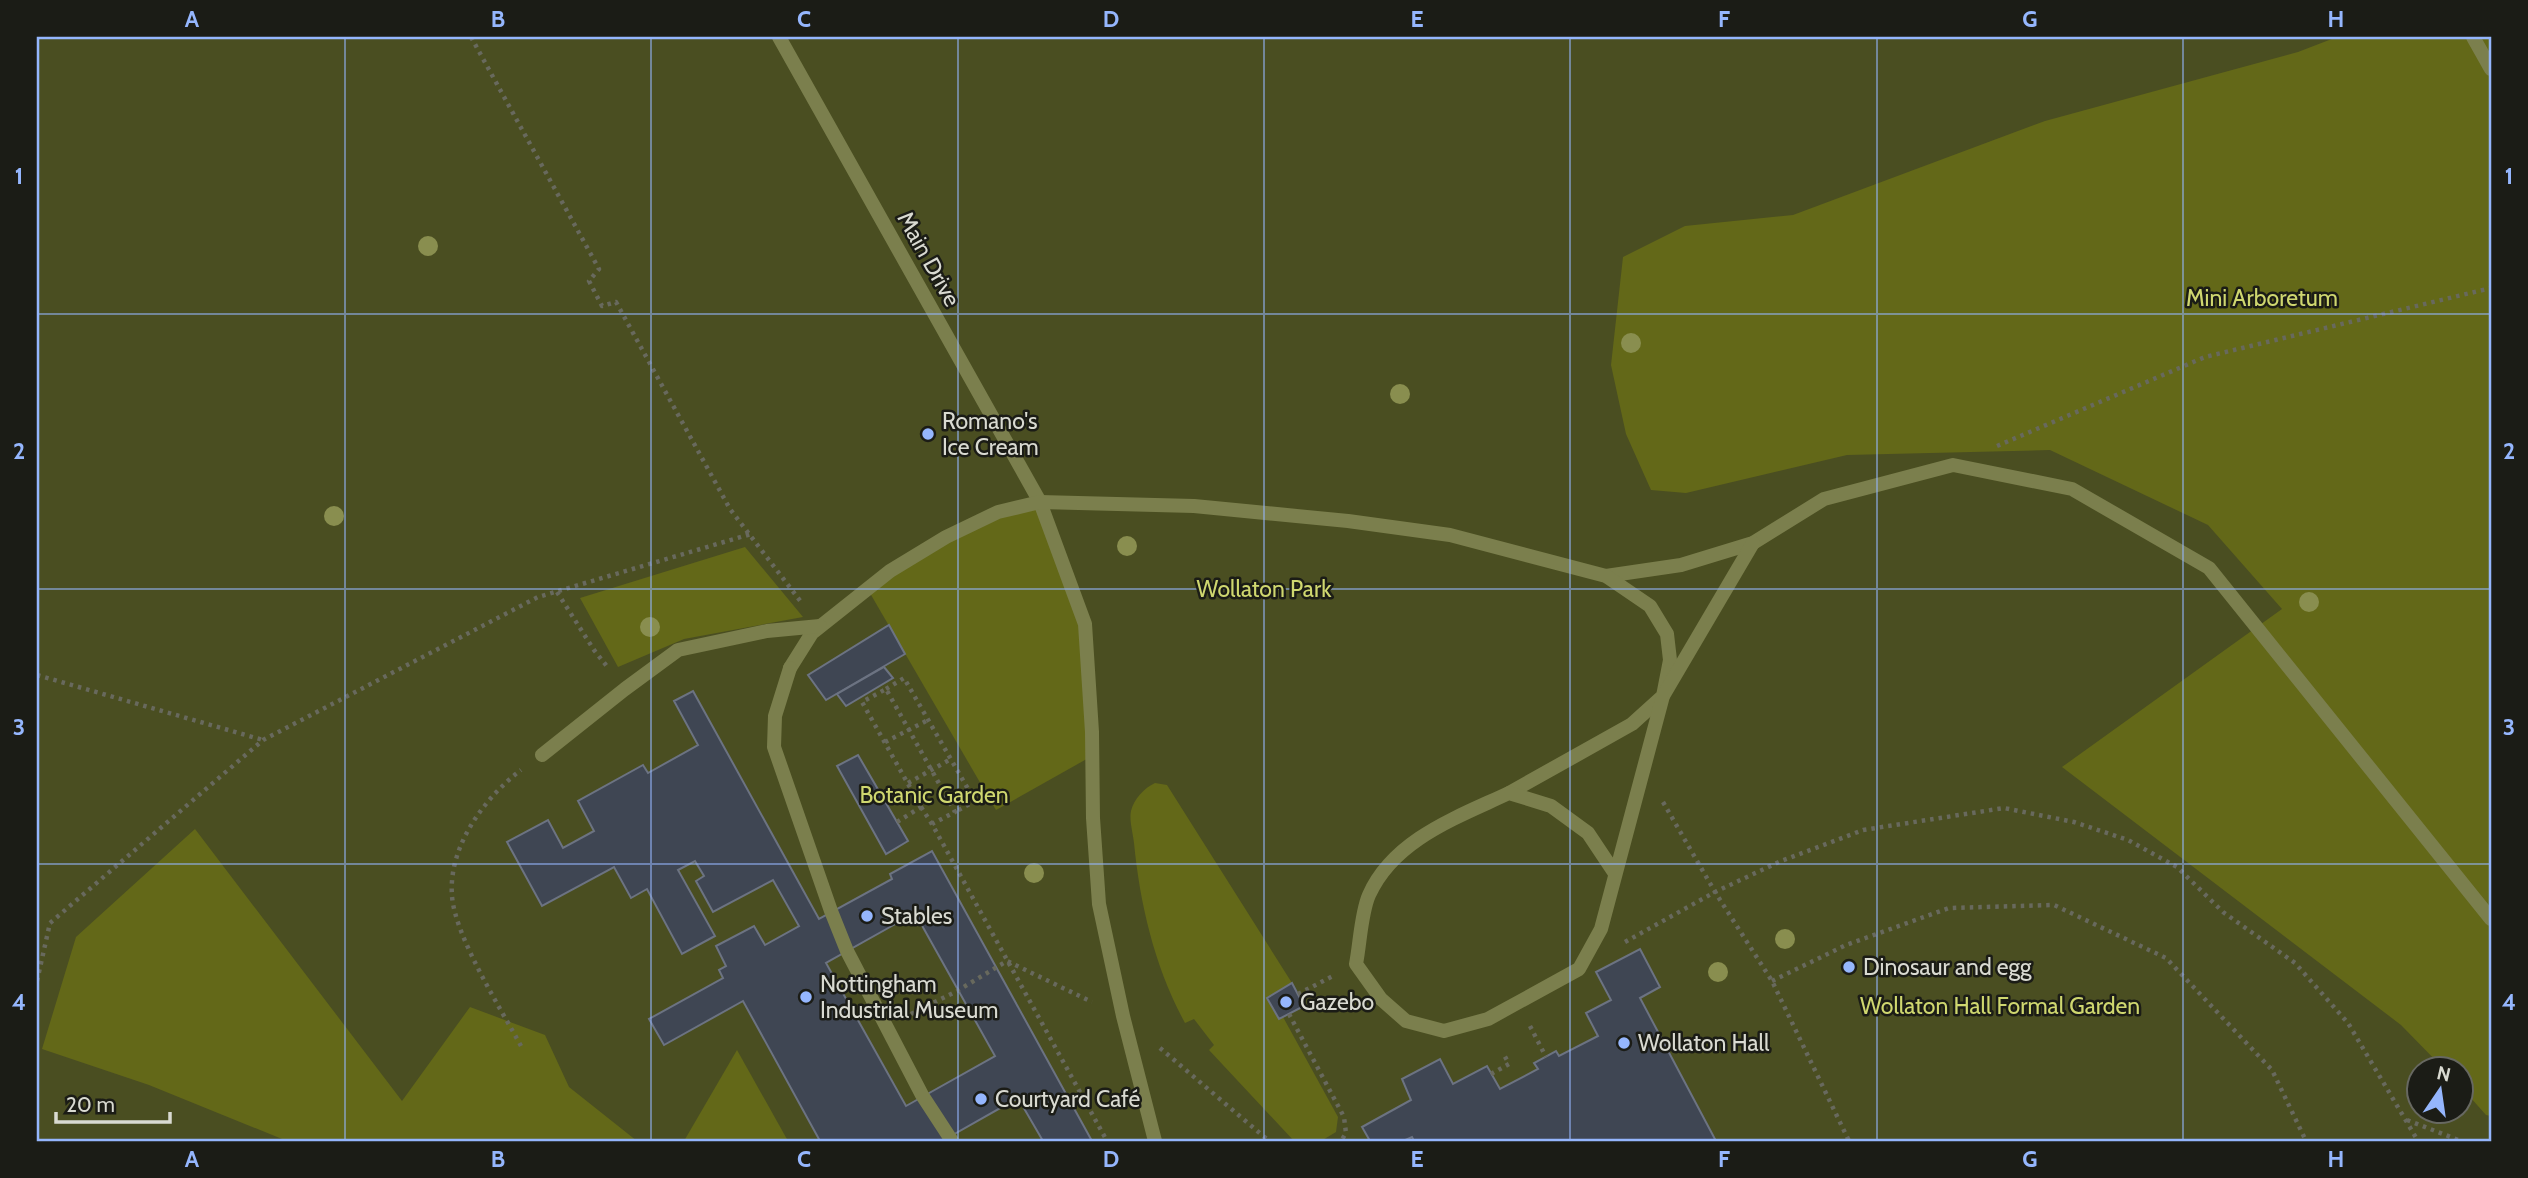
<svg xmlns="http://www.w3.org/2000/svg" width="2528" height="1178" font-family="Cabin,sans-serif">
	<rect width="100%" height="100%" fill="#343527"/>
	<path fill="#4a4e21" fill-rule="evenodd" d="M 37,37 L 2491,37 L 2491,1141 L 37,1141 ZM 2420,1070 L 2462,1070 L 2462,1112 L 2420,1112 Z"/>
	<g fill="#636818">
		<path d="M 2337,37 L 2491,37 L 2491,1116 L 2486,1115 L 2462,1088 L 2462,1070 L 2444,1069 L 2401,1025 L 2062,767 L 2282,609 L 2208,525 L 2050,450 L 1847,455 L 1686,493 L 1651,490 L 1626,434 L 1611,365 L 1623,257 L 1685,226 L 1793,215 L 2045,121 L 2298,52 Z"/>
		<path d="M 1040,502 L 1087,624 L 1092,756 L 996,810 L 867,588 L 946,537 Z"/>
		<path d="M 745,547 L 803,617 L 684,639 L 618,667 L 580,598 Z"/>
		<path d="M 1155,783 L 1167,785 L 1292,983 L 1267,998 L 1279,1019 L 1283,1017 L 1338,1117 L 1336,1132 L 1321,1141 L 1294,1141 L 1209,1050 L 1214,1045 L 1194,1019 L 1185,1023 C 1155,968 1140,905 1134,843 C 1133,833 1129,820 1131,811 C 1134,799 1144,788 1155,783 Z"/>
		<path d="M 195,829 L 402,1101 L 470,1007 L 545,1035 L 569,1087 L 637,1141 L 287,1141 L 149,1085 L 42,1049 L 76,937 Z"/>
		<path d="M 737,1050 L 788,1141 L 684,1141 Z"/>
	</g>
	<g fill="#3f4653" stroke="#6c7382" stroke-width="2" fill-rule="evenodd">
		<path d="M 889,625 L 905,654 L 826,700 L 808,675 Z"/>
		<path d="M 884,667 L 893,678 L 846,706 L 837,694 Z"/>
		<path d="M 693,691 L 819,919 L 892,879 L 890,874 L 932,851 L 1092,1141 L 1043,1141 L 1018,1098 L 942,1141 L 820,1141 L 743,1001 L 664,1045 L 649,1019 L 723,978 L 719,970 L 726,966 L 716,946 L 754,926 L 765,945 L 799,926 L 773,880 L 713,912 L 696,881 L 704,876 L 695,861 L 678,870 L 715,936 L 682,954 L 647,889 L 631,898 L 614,867 L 542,906 L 507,842 L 548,820 L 563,848 L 594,831 L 578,801 L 643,765 L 648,773 L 698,745 L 674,701 ZM 915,913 L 995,1056 L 906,1106 L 826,963 Z"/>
		<path d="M 858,755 L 908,841 L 886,854 L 837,766 Z"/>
		<path d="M 1640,949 L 1660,987 L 1640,998 L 1716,1141 L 1414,1141 L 1412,1137 L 1403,1141 L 1370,1141 L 1362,1127 L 1411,1100 L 1402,1079 L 1440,1059 L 1453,1084 L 1487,1066 L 1500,1089 L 1538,1069 L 1534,1063 L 1556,1051 L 1559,1056 L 1598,1036 L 1586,1013 L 1611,1000 L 1596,972 Z"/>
		<path d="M 1292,983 L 1304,1006 L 1279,1019 L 1267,998 Z"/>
	</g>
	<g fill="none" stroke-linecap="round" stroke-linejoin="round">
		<g stroke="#68695d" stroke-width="4.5" stroke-dasharray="3.5 5" stroke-linecap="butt">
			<path d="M 471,37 L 599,269 L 589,281 L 602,306 L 616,302 L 730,509 L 801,602"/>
			<path d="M 1997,446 L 2205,357 L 2491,288"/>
			<path d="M 557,592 L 594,650 L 609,669"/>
			<path d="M 37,675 L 263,740"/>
			<path d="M 886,689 L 904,678 L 975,801 L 955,812"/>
			<path d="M 885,742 L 928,720"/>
			<path d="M 908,783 L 951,759"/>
			<path d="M 1663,802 L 1715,892 L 1772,981 L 1849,1141"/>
			<path d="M 921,807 L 932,824"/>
			<path d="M 897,822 L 921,807 L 862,702 L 886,689 L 955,812 L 932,824 L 1107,1141"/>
			<path d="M 1625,942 L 1715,892 L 1781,861 L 1863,830 L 2004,808 L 2074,822 L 2128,840 L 2177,867 L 2223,912 L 2295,963 L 2348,1023 L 2418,1141"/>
			<path d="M 37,981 L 50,923 L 263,740 L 538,597 L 751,534"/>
			<path d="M 1772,981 L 1846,945 L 1949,908 L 2054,905 L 2166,958 L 2272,1070 L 2306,1141"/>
			<path d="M 1298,994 L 1335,975"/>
			<path d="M 911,1014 L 957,991 L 1007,961 L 1092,1002"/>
			<path d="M 1289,1014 L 1344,1117 L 1346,1133 L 1341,1141"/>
			<path d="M 1530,1026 L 1546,1057"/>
			<path d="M 521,1046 C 501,1009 455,937 452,896 C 448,847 484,798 521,770"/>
			<path d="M 1160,1048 L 1269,1141"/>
			<path d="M 1491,1074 L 1509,1064 L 1503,1053"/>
			<path d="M 2407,1120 L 2461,1141"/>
		</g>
		<g stroke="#7b7f4d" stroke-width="14">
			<path d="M 779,37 L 1040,502 L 1085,624 L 1092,732 L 1093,818 L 1099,904 L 1123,1016 L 1155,1141"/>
			<path d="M 2473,37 L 2491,69"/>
			<path d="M 1606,576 L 1681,565 L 1753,543 L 1824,499 L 1953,465 L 2072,489 L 2209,568 L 2491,919"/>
			<path d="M 790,668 L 812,633 L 890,571 L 946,537 L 998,512 L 1040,502 L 1194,506 L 1348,521 L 1450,535 L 1606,576 L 1650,606 L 1667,634 L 1670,660 L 1663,696 L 1632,724 L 1509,793"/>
			<path d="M 542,755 L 625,689 L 678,650 L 767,631 L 820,626"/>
			<path d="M 1614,872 L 1588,833 L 1551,806 L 1509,793 C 1458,817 1394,839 1369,895 C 1361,913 1360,944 1356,964 L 1381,999 L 1406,1021 L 1444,1031 L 1488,1019 L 1579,969 L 1601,929 L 1663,696 L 1753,543"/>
		</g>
		<path stroke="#7b7f4d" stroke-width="14" d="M 790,668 L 775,716 L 774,747 L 831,911 L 847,951 L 922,1095 L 952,1141"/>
	</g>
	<g fill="#898e4f">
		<circle cx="428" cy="246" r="10"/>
		<circle cx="1631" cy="343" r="10"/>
		<circle cx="1400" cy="394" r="10"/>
		<circle cx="334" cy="516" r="10"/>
		<circle cx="1127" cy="546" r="10"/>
		<circle cx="2309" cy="602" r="10"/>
		<circle cx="650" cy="627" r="10"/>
		<circle cx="1034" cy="873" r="10"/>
		<circle cx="1785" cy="939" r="10"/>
		<circle cx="1718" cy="972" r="10"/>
	</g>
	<path fill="none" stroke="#95b6fd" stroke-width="2" stroke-opacity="0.55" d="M 345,37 L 345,1141M 651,37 L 651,1141M 958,37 L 958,1141M 1264,37 L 1264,1141M 1570,37 L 1570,1141M 1877,37 L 1877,1141M 2183,37 L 2183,1141M 37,314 L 2491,314M 37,589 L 2491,589M 37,864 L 2491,864"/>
	<g fill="#95b6fd" stroke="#1b1c16" stroke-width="2.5">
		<circle cx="928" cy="434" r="7"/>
		<circle cx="867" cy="916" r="7"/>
		<circle cx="1849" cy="967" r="7"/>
		<circle cx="806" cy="997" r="7"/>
		<circle cx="1286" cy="1002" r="7"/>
		<circle cx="1624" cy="1043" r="7"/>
		<circle cx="981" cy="1099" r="7"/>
	</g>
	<g text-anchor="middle" stroke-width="5" stroke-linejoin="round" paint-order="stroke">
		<g font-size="23" fill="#d9dad1" stroke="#1b1c16">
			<text transform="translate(929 259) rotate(61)" y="8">Main Drive</text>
		</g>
		<g font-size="23" fill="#cfd76f" stroke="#1b1c16">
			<text x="2262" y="306">Mini Arboretum</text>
			<text x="1264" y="597">Wollaton Park</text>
			<text x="934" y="803">Botanic Garden</text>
			<text x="2000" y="1014">Wollaton Hall Formal Garden</text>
		</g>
		<g font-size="23" fill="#d9dad1" stroke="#1b1c16" text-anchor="start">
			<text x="942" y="429">Romano's<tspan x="942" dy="26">Ice Cream</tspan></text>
			<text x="881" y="924">Stables</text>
			<text x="1863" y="975">Dinosaur and egg</text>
			<text x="820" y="992">Nottingham<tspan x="820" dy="26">Industrial Museum</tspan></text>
			<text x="1300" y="1010">Gazebo</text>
			<text x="1638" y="1051">Wollaton Hall</text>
			<text x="995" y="1107">Courtyard Café</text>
		</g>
	</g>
	<rect width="2528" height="1178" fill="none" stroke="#1b1c16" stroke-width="77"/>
	<g transform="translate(2440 1090) rotate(13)"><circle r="33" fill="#1b1c16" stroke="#676861" stroke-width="2"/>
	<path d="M0-5L12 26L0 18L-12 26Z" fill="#95b6fd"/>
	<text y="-10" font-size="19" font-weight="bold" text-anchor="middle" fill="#d9dad1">N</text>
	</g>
	<path d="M56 1112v10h114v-10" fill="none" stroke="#d9dad1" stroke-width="3.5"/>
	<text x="66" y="1112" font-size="21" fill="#d9dad1" stroke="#1b1c16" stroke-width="5" paint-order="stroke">20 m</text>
	<rect x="38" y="38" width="2452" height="1102" fill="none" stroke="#95b6fd" stroke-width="2.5"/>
	<g font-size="23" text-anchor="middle" font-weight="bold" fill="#95b6fd">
		<text x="192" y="27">A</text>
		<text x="498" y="27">B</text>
		<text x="804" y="27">C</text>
		<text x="1111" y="27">D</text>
		<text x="1417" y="27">E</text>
		<text x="1724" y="27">F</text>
		<text x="2030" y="27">G</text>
		<text x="2336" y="27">H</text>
		<text x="19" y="184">1</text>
		<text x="2509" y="184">1</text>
		<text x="19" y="459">2</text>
		<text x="2509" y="459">2</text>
		<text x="19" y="735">3</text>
		<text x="2509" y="735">3</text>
		<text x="19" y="1010">4</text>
		<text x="2509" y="1010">4</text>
		<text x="192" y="1167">A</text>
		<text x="498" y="1167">B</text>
		<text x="804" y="1167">C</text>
		<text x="1111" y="1167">D</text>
		<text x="1417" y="1167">E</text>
		<text x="1724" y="1167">F</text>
		<text x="2030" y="1167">G</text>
		<text x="2336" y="1167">H</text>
	</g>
</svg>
